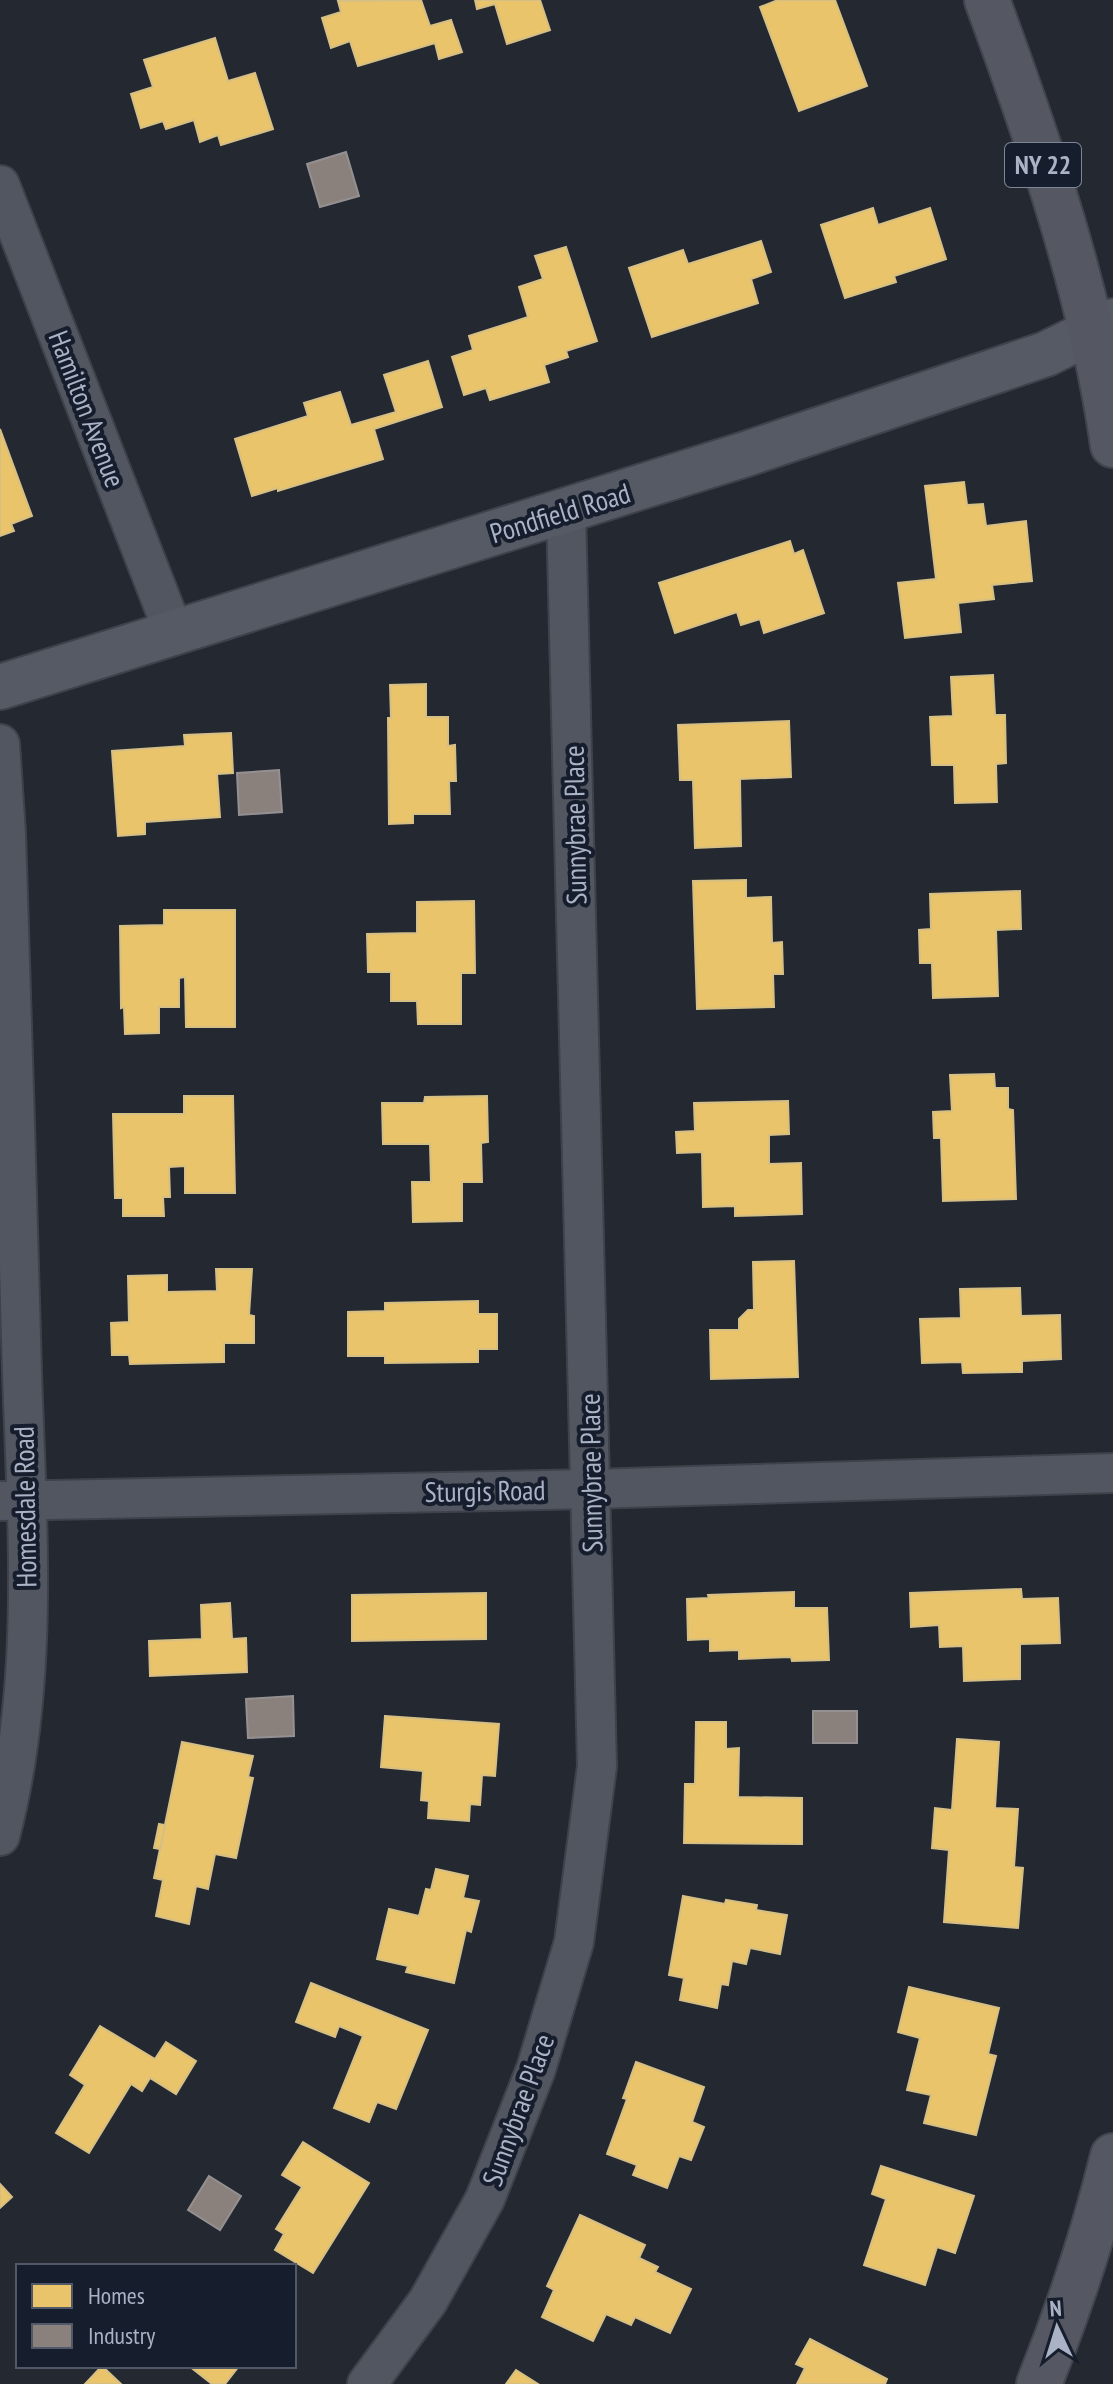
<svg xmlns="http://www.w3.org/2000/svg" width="1113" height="2384" font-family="'PT Sans Narrow',sans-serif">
	<rect width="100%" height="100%" fill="#232831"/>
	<g fill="#e9c46a" stroke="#d6bf85" stroke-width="2">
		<path d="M 421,0 L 430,26 L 451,20 L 462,52 L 439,59 L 435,43 L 358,66 L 350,41 L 331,48 L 322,18 L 341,12 L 338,1 Z"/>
		<path d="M 475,0 L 540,0 L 550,30 L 507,44 L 495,4 L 477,9 Z"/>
		<path d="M 778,0 L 835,0 L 867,86 L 799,111 L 760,7 Z"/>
		<path d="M 215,38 L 228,81 L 255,73 L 273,129 L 221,145 L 218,135 L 200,142 L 194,120 L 166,129 L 163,121 L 141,128 L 131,94 L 153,87 L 144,60 Z"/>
		<path d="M 873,208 L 878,225 L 930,208 L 946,259 L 894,276 L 896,282 L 845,298 L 821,225 Z"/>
		<path d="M 761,241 L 771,272 L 751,279 L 758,303 L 652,337 L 629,268 L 683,250 L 688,264 Z"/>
		<path d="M 566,247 L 597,341 L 566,351 L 568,357 L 544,365 L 549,382 L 490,400 L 486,388 L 464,395 L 452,357 L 473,350 L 469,336 L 528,317 L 519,287 L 543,279 L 535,256 Z"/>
		<path d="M 428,361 L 442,407 L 374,429 L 383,459 L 278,491 L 278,488 L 252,496 L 235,439 L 308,416 L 304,403 L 340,392 L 351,425 L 396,412 L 384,375 Z"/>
		<path d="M 0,429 L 32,516 L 11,524 L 14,531 L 0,536 Z"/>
		<path d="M 964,482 L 967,505 L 983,504 L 986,526 L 1026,521 L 1032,581 L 992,585 L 994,599 L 958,603 L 961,632 L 905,638 L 898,583 L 936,579 L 925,486 Z"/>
		<path d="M 790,541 L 794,554 L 803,550 L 824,613 L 764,633 L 760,619 L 741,625 L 737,612 L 675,633 L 659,583 Z"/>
		<path d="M 993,675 L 995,715 L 1005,715 L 1006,763 L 996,764 L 997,802 L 955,803 L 954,765 L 932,765 L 930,717 L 953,716 L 951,677 Z"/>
		<path d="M 426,684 L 426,717 L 448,717 L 448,746 L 455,745 L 456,781 L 449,781 L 450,814 L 413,814 L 413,823 L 389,824 L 388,718 L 391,718 L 390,685 Z"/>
		<path d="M 789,721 L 791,777 L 740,779 L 741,846 L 695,848 L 693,780 L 680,780 L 678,725 Z"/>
		<path d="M 231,733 L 233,773 L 217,774 L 220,817 L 145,822 L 145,834 L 118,836 L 112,751 L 185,746 L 184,735 Z"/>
		<path d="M 746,880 L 746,898 L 771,897 L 772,943 L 782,942 L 783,974 L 773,974 L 774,1007 L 697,1009 L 693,881 Z"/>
		<path d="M 1020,891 L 1021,929 L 996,930 L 998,996 L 933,998 L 932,963 L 920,963 L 919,930 L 931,929 L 930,894 Z"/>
		<path d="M 474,901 L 475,973 L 461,973 L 461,1024 L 418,1024 L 417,1001 L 391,1001 L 391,972 L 368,972 L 367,934 L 417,933 L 417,902 Z"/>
		<path d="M 164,910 L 235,910 L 235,1027 L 186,1027 L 185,977 L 179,978 L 179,1007 L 159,1007 L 159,1033 L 125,1034 L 124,1007 L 121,1008 L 120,926 L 164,925 Z"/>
		<path d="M 994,1074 L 995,1088 L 1008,1088 L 1008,1109 L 1013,1110 L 1016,1199 L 943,1201 L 941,1138 L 934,1138 L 933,1112 L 952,1111 L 950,1075 Z"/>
		<path d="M 184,1096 L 233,1096 L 235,1193 L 185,1193 L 185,1166 L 169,1167 L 170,1197 L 163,1197 L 164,1216 L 123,1216 L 123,1198 L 115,1198 L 113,1114 L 184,1114 Z"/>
		<path d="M 487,1096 L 488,1142 L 481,1143 L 482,1182 L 462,1182 L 462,1221 L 413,1222 L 412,1182 L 431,1182 L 430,1144 L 383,1144 L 382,1103 L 424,1103 L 425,1097 Z"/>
		<path d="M 788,1101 L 789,1134 L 769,1135 L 769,1164 L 801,1163 L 802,1214 L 735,1216 L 735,1206 L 703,1207 L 702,1152 L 677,1153 L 676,1132 L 695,1131 L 694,1103 Z"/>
		<path d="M 794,1261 L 798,1377 L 711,1379 L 710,1330 L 739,1330 L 739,1319 L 748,1310 L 754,1310 L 753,1262 Z"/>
		<path d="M 216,1269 L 252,1269 L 249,1315 L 254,1316 L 254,1343 L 224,1343 L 224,1362 L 130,1364 L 129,1355 L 112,1355 L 111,1323 L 129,1322 L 128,1276 L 167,1275 L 167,1292 L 217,1291 Z"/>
		<path d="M 1020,1288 L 1021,1316 L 1060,1315 L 1061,1359 L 1022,1361 L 1022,1372 L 963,1373 L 962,1362 L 922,1363 L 920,1319 L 961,1318 L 960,1289 Z"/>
		<path d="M 478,1301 L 478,1314 L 497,1314 L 497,1349 L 478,1349 L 478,1362 L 385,1363 L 385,1356 L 348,1356 L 348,1312 L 385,1311 L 385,1303 Z"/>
		<path d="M 1021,1589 L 1022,1599 L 1058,1598 L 1060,1643 L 1020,1644 L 1020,1679 L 964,1681 L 963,1646 L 940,1647 L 939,1625 L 911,1627 L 910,1593 Z"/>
		<path d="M 794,1592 L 794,1608 L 827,1608 L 829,1660 L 792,1661 L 791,1657 L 739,1659 L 739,1650 L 710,1651 L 710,1639 L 688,1640 L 687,1599 L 709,1598 L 708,1595 Z"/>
		<path d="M 486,1593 L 486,1639 L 352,1641 L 352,1595 Z"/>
		<path d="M 230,1603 L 232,1639 L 246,1638 L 247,1672 L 150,1676 L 149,1641 L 202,1639 L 201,1605 Z"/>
		<path d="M 385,1716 L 499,1724 L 495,1776 L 482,1775 L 480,1805 L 470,1804 L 469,1821 L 428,1818 L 429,1801 L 421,1800 L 423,1771 L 381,1767 Z"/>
		<path d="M 696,1722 L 726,1722 L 726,1749 L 739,1748 L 738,1797 L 802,1798 L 802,1844 L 684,1843 L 685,1784 L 695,1784 Z"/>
		<path d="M 957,1739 L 999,1742 L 995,1808 L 1018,1809 L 1014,1867 L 1023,1868 L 1018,1928 L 944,1922 L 949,1850 L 932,1848 L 935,1808 L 952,1810 Z"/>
		<path d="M 182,1742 L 253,1756 L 248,1777 L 253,1778 L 236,1858 L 215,1854 L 208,1889 L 196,1886 L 189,1924 L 156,1916 L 163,1880 L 154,1878 Z"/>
		<path d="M 159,1824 L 165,1825 L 160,1849 L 154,1848 Z"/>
		<path d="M 436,1869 L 468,1876 L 463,1898 L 479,1901 L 471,1932 L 466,1930 L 454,1983 L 406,1972 L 408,1966 L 377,1959 L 389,1909 L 419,1916 L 426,1889 L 431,1890 Z"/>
		<path d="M 683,1896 L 725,1904 L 726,1900 L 757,1905 L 756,1910 L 787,1915 L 780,1954 L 750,1948 L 746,1964 L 732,1961 L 728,1985 L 721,1984 L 717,2008 L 680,2000 L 684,1978 L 669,1975 Z"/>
		<path d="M 311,1983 L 428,2030 L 396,2109 L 377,2102 L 369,2122 L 334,2108 L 363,2036 L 339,2026 L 335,2037 L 296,2022 Z"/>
		<path d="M 909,1987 L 999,2008 L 988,2054 L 996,2056 L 976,2135 L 924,2123 L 931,2095 L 907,2090 L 920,2038 L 898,2032 Z"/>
		<path d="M 100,2026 L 155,2059 L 166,2042 L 196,2061 L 176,2094 L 150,2078 L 142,2091 L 131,2084 L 89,2153 L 56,2133 L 85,2085 L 70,2075 Z"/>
		<path d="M 636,2062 L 704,2087 L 692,2122 L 704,2127 L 691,2160 L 679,2156 L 667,2188 L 633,2175 L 637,2165 L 607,2154 L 627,2099 L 623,2098 Z"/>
		<path d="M 303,2142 L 369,2183 L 313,2273 L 275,2250 L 284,2234 L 276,2229 L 302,2187 L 282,2175 Z"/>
		<path d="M 881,2166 L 974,2196 L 955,2253 L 937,2247 L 925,2285 L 864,2265 L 886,2199 L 872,2194 Z"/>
		<path d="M 0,2184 L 12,2197 L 0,2208 Z"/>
		<path d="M 580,2215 L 645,2245 L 639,2258 L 658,2267 L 655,2272 L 691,2289 L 670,2333 L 635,2317 L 631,2325 L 606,2314 L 593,2341 L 542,2317 L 554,2290 L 547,2286 Z"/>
		<path d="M 810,2339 L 887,2379 L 885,2384 L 797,2384 L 805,2368 L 796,2364 Z"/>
		<path d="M 102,2366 L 121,2384 L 85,2384 Z"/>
		<path d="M 189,2366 L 239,2366 L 225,2384 L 212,2384 Z"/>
		<path d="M 516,2370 L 538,2384 L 506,2384 Z"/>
	</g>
	<g fill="#8a817c" stroke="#949092" stroke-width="2">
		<path d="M 346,152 L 359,196 L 320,207 L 307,164 Z"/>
		<path d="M 279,770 L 282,812 L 239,815 L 237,773 Z"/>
		<path d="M 293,1696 L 294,1736 L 248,1738 L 246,1699 Z"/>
		<rect x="813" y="1711" width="44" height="32"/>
		<path d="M 209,2176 L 241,2196 L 220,2230 L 188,2210 Z"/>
	</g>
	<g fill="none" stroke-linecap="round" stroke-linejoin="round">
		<defs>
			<g id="street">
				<path d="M 0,185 L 174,633"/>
				<path d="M 0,744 L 6,833 C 12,1013 17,1192 22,1372 C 27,1526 40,1685 0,1836"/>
				<path d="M 0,1501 L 592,1489 L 1113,1473"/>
				<path d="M 367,2384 L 428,2301 L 485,2199 L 536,2069 L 574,1942 L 597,1766 L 566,511"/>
			</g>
			<path id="secondary" d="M 0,687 L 746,454 L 1046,354 L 1113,321"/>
			<g id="primary">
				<path d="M 987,0 C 1040,144 1091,292 1113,445"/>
				<path d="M 1039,2384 C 1069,2309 1094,2234 1113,2156"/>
			</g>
		</defs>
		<use href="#street" stroke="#3f424a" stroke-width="42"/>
		<use href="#secondary" stroke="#3f424a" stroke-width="48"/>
		<use href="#primary" stroke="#40454e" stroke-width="48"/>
		<use href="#street" stroke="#525660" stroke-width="38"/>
		<use href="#secondary" stroke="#565a65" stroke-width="44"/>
		<use href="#primary" stroke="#555862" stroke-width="44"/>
	</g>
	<g text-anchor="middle" stroke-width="8" stroke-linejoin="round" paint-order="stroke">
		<rect fill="#161d2c" stroke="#7e8597" stroke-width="2" x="1005" y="143" width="76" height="44" rx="6"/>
		<g font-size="26" font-weight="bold" fill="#aab2c5">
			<text x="1043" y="174">NY 22</text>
		</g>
		<g font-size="28" fill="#aab2c5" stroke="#161d2c">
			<text transform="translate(87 409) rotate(69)" y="10">Hamilton Avenue</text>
			<text transform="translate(560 513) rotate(-17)" y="10">Pondfield Road</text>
			<text transform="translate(575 825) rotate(-91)" y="10">Sunnybrae Place</text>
			<text transform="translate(591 1473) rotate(-91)" y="10">Sunnybrae Place</text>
			<text transform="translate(485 1491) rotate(-1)" y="10">Sturgis Road</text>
			<text transform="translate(25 1507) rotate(-91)" y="10">Homesdale Road</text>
			<text transform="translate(518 2110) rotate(-70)" y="10">Sunnybrae Place</text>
		</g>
	</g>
	<rect x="16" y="2264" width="280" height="104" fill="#161d2c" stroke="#515969" stroke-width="2"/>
	<rect x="32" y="2284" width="40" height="24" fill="#e9c46a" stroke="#515969" stroke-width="2"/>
	<text x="88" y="2304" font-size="24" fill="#aab2c5">Homes</text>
	<rect x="32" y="2324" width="40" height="24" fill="#8a817c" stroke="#515969" stroke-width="2"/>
	<text x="88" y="2344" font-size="24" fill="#aab2c5">Industry</text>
	<g transform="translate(1057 2328) rotate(356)" stroke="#161d2c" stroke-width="6" paint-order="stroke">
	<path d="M0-6L14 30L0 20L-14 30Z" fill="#aab2c5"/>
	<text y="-12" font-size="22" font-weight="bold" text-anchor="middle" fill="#aab2c5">N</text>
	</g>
</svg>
